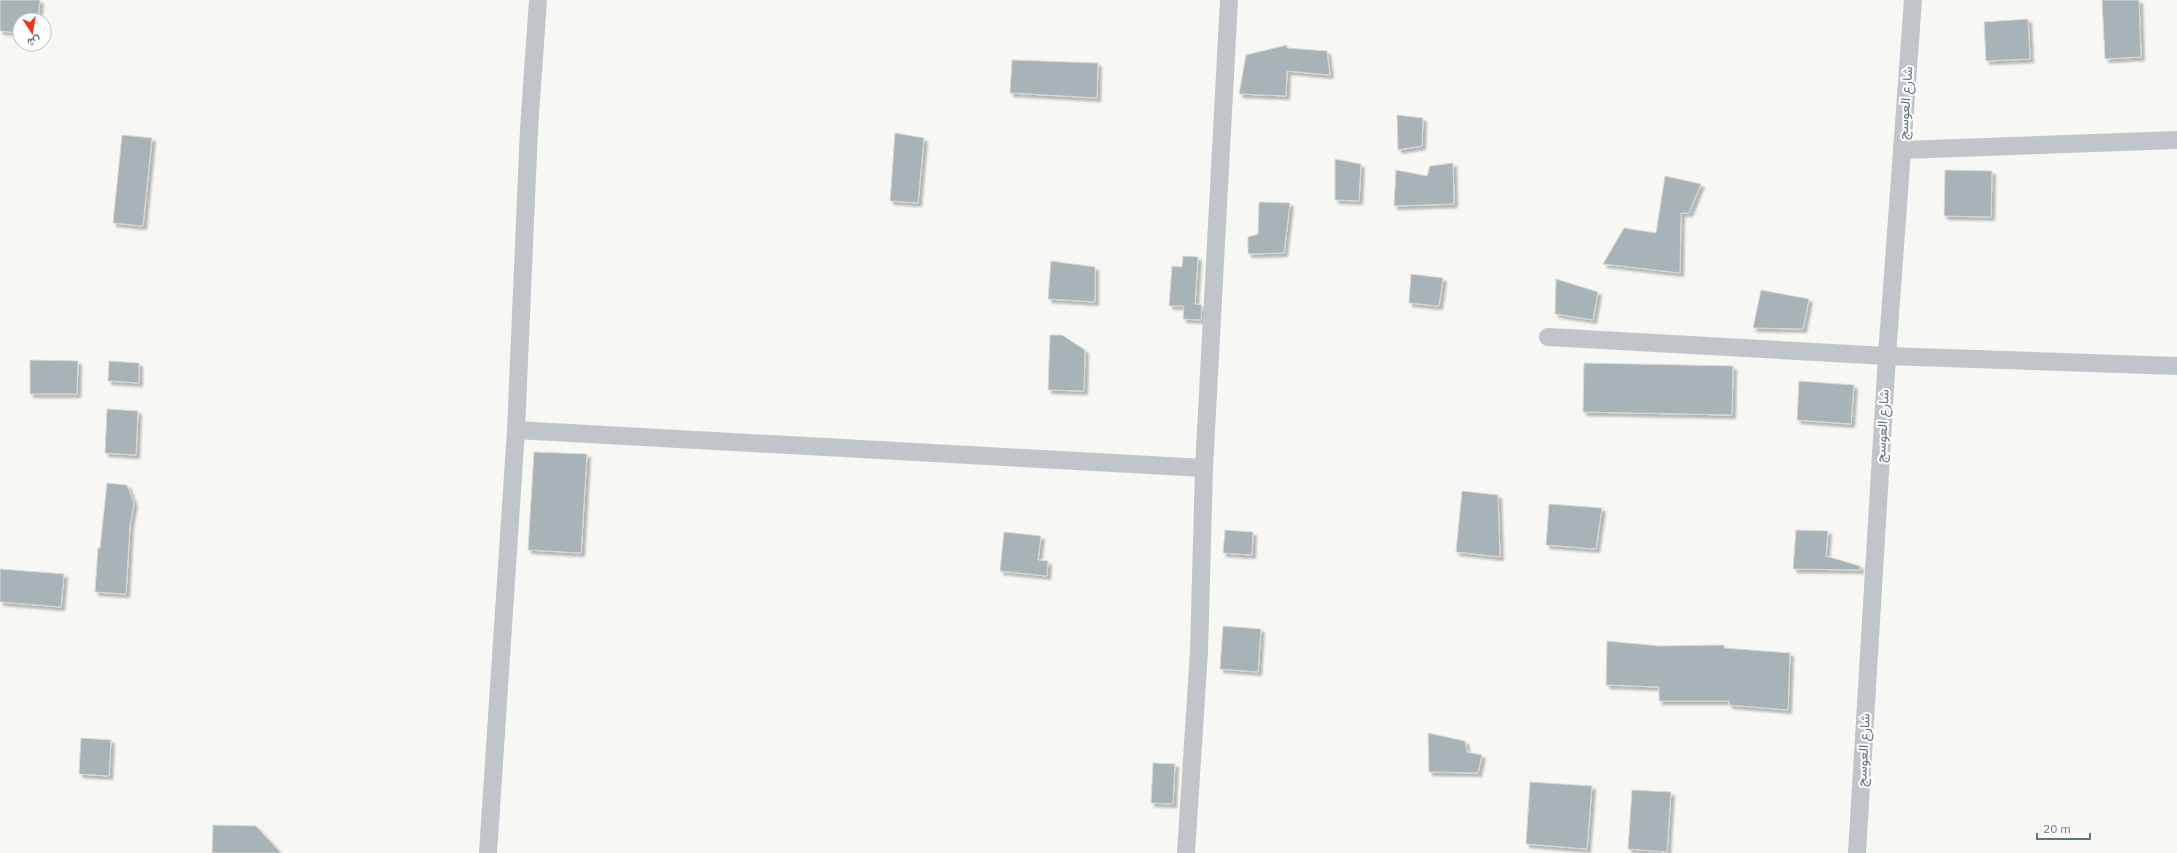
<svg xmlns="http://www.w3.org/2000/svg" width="2177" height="853" font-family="'IBM Plex Sans',Vazirmatn,sans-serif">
	<defs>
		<filter id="shadow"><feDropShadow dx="3.5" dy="3.5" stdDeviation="1" flood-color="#0004"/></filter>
	</defs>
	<rect width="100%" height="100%" fill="#f7f7f3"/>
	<g fill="#a8b3b8" stroke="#d9d8d6" filter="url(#shadow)">
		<path d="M 0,0 L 40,0 L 38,20 L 20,20 L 20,33 L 0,31 Z"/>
		<path d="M 2102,0 L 2139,0 L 2141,57 L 2105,59 Z"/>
		<path d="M 2028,19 L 2030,59 L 1986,61 L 1984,22 Z"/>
		<path d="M 1287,45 L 1287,48 L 1327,51 L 1330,75 L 1287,71 L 1286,96 L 1239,94 L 1246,55 Z"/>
		<path d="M 1012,60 L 1098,63 L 1097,98 L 1010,93 Z"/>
		<path d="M 1397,115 L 1423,118 L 1422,146 L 1398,150 Z"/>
		<path d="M 895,133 L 924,138 L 918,203 L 890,201 Z"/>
		<path d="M 122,135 L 152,138 L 143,226 L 113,223 Z"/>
		<path d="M 1335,159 L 1361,164 L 1359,201 L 1335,200 Z"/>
		<path d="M 1453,163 L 1454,204 L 1394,206 L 1396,170 L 1427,176 L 1430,166 Z"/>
		<path d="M 1945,170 L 1992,171 L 1991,217 L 1944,216 Z"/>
		<path d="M 1665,176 L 1701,184 L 1689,213 L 1681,213 L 1680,273 L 1603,264 L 1624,228 L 1656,233 Z"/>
		<path d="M 1259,202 L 1290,203 L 1284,253 L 1248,254 L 1248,237 L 1258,234 Z"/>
		<path d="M 1183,256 L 1198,257 L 1195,304 L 1202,305 L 1201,320 L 1183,319 L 1184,306 L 1169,306 L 1172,266 L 1182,267 Z"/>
		<path d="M 1051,261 L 1095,267 L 1095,302 L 1048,299 Z"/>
		<path d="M 1411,274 L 1443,278 L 1439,306 L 1409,303 Z"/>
		<path d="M 1556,279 L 1598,292 L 1593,320 L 1555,314 Z"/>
		<path d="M 1761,290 L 1809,299 L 1803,329 L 1753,328 Z"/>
		<path d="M 1050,335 L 1062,335 L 1085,350 L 1084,391 L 1048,390 Z"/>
		<path d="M 30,360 L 78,361 L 77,394 L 30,394 Z"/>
		<path d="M 109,361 L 139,363 L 139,383 L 108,381 Z"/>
		<path d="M 1584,363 L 1733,366 L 1732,415 L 1583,412 Z"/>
		<path d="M 1799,381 L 1854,385 L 1851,424 L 1797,420 Z"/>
		<path d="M 107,409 L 138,411 L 136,455 L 105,453 Z"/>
		<path d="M 534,452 L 587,454 L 581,553 L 528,550 Z"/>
		<path d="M 107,483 L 127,485 L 134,503 L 130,525 L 126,594 L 95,592 L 98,548 L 100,548 Z"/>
		<path d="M 1462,491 L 1498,495 L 1500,557 L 1456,552 Z"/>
		<path d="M 1549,504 L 1602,508 L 1596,549 L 1546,545 Z"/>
		<path d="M 1225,530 L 1253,532 L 1252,555 L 1223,553 Z"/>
		<path d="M 1796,530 L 1828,531 L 1826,556 L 1860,566 L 1860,570 L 1793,569 Z"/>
		<path d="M 1004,532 L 1041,536 L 1038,560 L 1048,561 L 1047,576 L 1000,571 Z"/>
		<path d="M 0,569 L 64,574 L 61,607 L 0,602 Z"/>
		<path d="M 1223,626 L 1261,629 L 1258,672 L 1220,669 Z"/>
		<path d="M 1607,641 L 1659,646 L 1724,645 L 1724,648 L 1790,653 L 1788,710 L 1729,705 L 1729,701 L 1659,701 L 1659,687 L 1606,685 Z"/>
		<path d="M 1428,733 L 1465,741 L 1467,752 L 1482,755 L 1478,773 L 1429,772 Z"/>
		<path d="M 81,738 L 111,740 L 109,776 L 79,774 Z"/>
		<path d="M 1153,763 L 1175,764 L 1173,804 L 1151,803 Z"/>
		<path d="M 1530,782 L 1592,786 L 1587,849 L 1526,844 Z"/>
		<path d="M 1632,790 L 1671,792 L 1667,852 L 1628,849 Z"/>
		<path d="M 213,825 L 256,826 L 281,853 L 212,853 Z"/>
	</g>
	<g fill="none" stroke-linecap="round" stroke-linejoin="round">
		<g stroke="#bfc5c8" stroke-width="18">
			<path d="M 1902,150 L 2177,140"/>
			<path d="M 1548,337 L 1887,356 L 2177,366"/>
			<path d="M 516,430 L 1204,468"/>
			<path d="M 488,853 L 516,430 L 529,129 L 538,0"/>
			<path d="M 1186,853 L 1199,651 L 1204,468 L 1229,0"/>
			<path d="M 1857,853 L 1887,356 L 1913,0"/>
		</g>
	</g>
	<g text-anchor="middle" stroke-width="4" stroke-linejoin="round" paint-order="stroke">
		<g font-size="14" fill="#5f7681" stroke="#fff">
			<text transform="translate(1905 103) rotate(-86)" y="5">شارع العوسج</text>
			<text transform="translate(1882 426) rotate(-87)" y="5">شارع العوسج</text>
			<text transform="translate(1863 750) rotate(-87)" y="5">شارع العوسج</text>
		</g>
	</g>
	<g transform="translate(32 32) rotate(168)"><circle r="19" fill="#ffffff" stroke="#bfc8cd"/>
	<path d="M0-3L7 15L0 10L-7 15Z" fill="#f33117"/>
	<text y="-6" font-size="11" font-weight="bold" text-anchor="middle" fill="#5f7681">ش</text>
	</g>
	<path d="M2037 833v6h53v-6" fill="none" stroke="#5f7681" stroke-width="2"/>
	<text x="2043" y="833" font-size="12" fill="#5f7681" stroke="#ffffff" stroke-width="3" paint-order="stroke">20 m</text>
</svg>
